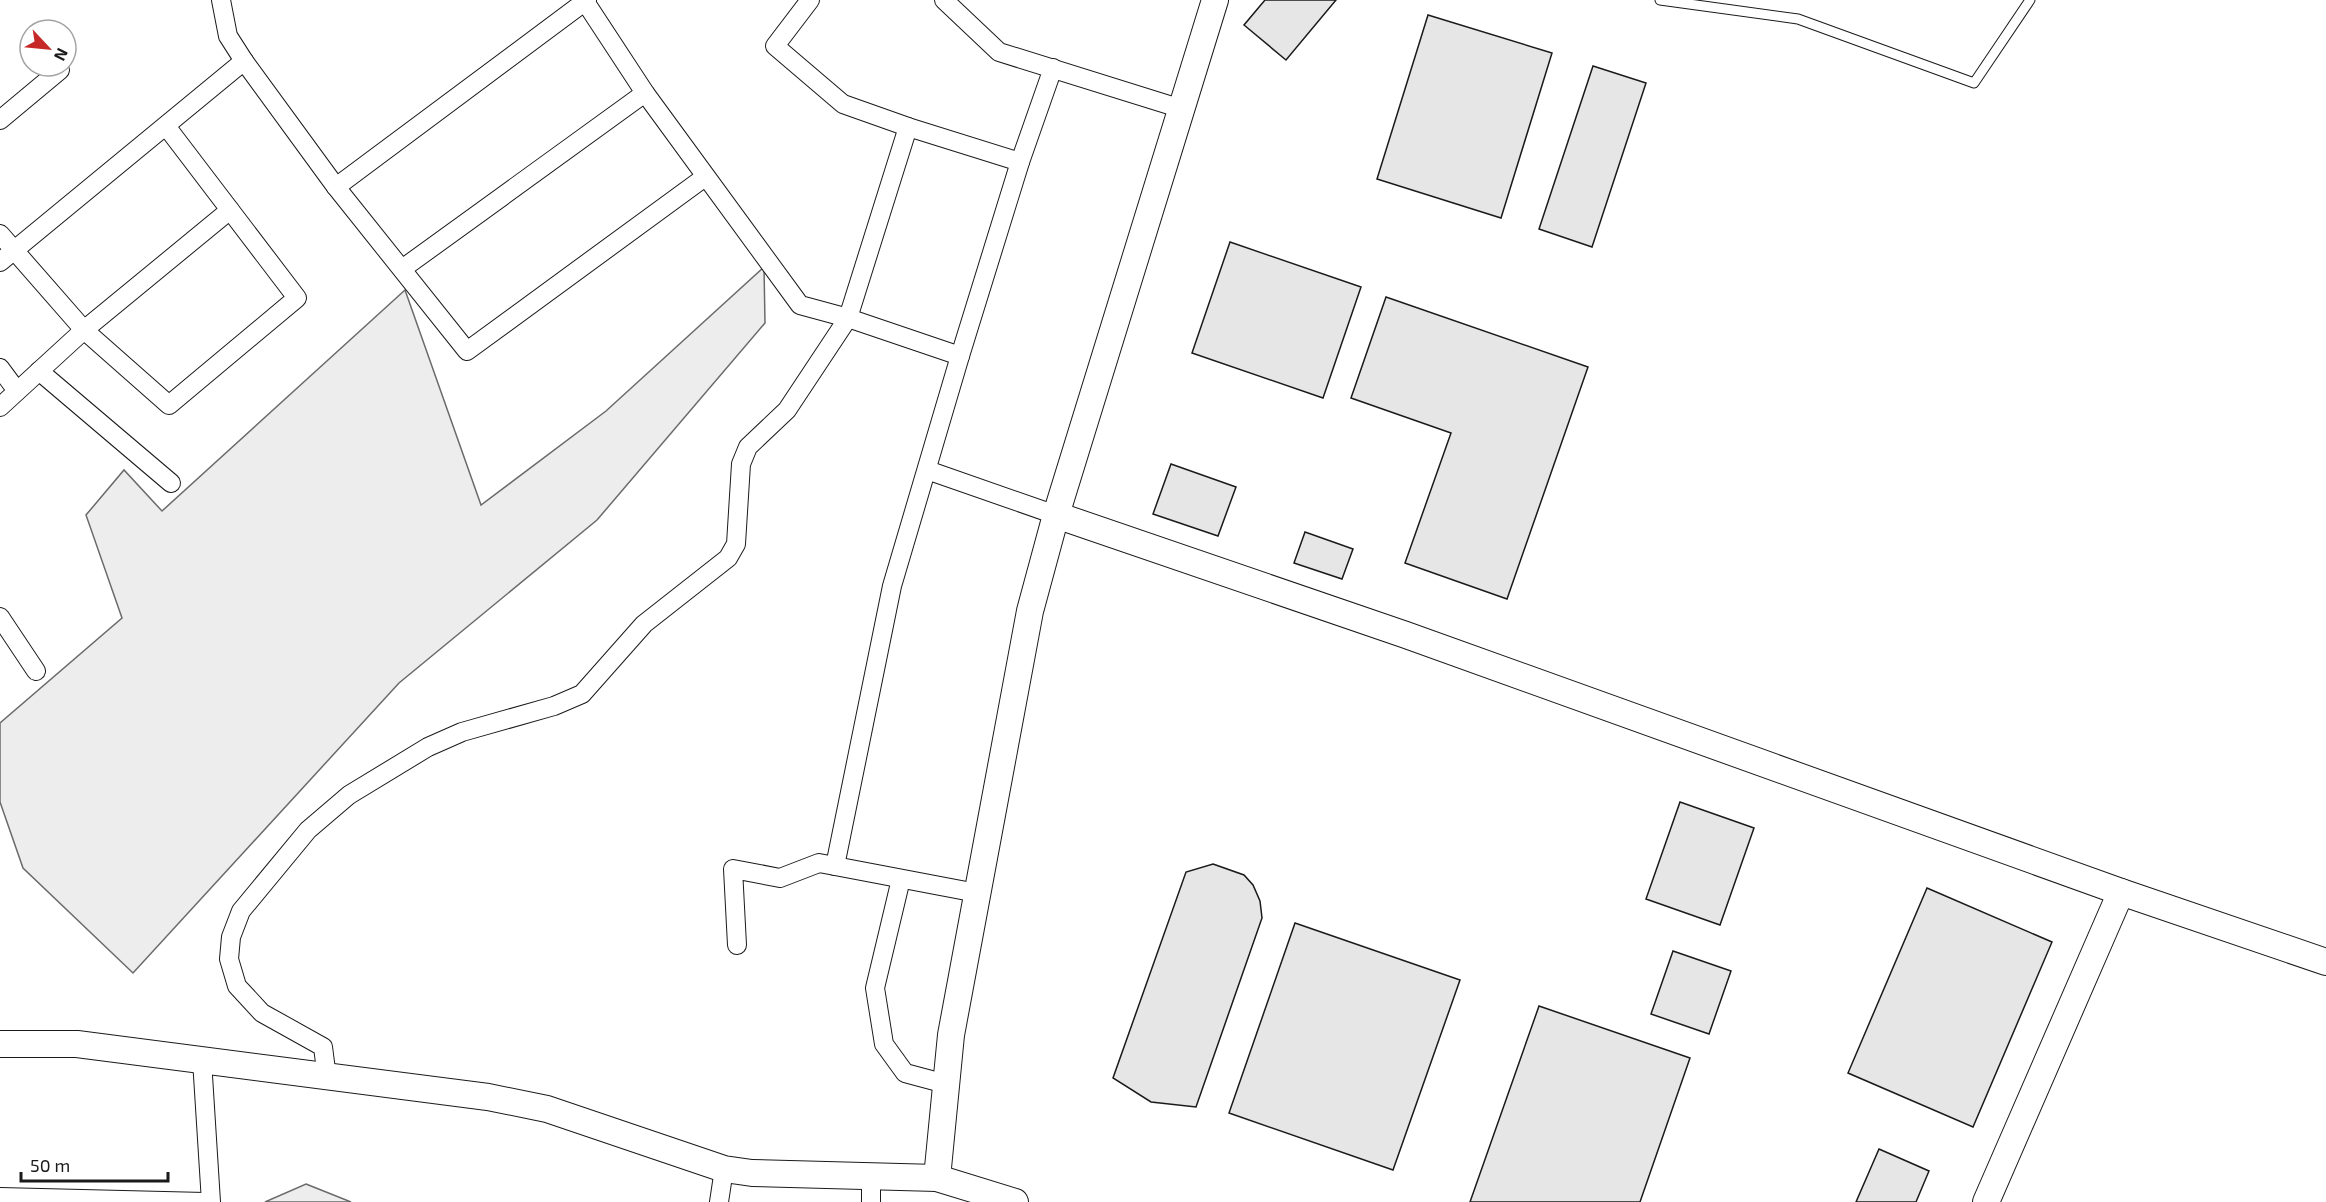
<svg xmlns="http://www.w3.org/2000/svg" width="2326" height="1202" font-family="'Exo 2',sans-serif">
	<rect width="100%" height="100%" fill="#fff"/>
	<g fill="#ededed" stroke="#6a6a6a" stroke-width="1.5">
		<path d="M 764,267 L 765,323 L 597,520 L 399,683 L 133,973 L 23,868 L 0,802 L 0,723 L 122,618 L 86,515 L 124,470 L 162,511 L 405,290 L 481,505 L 606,411 Z"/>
		<path d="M 306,1184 L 351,1202 L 265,1202 Z"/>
	</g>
	<g fill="#e6e6e6" stroke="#1a1a1a" stroke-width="1.5">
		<path d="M 1265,0 L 1336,0 L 1286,60 L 1244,25 Z"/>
		<path d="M 1428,15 L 1552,53 L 1501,218 L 1377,179 Z"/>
		<path d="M 1593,66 L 1646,83 L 1592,247 L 1539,229 Z"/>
		<path d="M 1230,242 L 1361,287 L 1323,398 L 1192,353 Z"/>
		<path d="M 1386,297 L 1588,367 L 1507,599 L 1405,563 L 1451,433 L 1351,398 Z"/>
		<path d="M 1171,464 L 1236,487 L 1218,536 L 1153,514 Z"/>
		<path d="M 1305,532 L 1353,549 L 1342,579 L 1294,563 Z"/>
		<path d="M 1680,802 L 1754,828 L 1720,925 L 1646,899 Z"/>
		<path d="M 1213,864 L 1244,875 L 1253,885 L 1260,901 L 1262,918 L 1196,1107 L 1151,1102 L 1113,1078 L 1186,872 Z"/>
		<path d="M 1927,888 L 2052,942 L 1973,1127 L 1848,1073 Z"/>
		<path d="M 1295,923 L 1460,980 L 1393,1170 L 1229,1113 Z"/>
		<path d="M 1673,951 L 1731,971 L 1709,1034 L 1651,1014 Z"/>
		<path d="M 1539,1006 L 1690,1058 L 1640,1202 L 1470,1202 Z"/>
		<path d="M 1879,1149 L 1929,1171 L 1916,1202 L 1856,1202 Z"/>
	</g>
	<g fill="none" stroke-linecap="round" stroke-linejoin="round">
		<defs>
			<path id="lane" d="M 1660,0 L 1798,19 L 1974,83 L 2030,0"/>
			<g id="street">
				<path d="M 221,0 L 228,36 L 244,61"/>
				<path d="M 584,0 L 645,93 L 800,305 L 848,318 L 960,356"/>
				<path d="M 810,0 L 775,46 L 843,104 L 908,127"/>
				<path d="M 944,0 L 999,52 L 1182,109"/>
				<path d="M 0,120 L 60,70"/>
				<path d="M 336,187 L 587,0"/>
				<path d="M 0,234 L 84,330 L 169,405 L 297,298 L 166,126"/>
				<path d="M 0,262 L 244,61 L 336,187 L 467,351 L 705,177"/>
				<path d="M 402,269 L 645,93"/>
				<path d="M 0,368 L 17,391"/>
				<path d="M 39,371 L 171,483"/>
				<path d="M 0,407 L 84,330 L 230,210"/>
				<path d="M 927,470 L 1056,515"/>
				<path d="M 0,617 L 36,671"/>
				<path d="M 901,879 L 875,988 L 884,1044 L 905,1073 L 946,1084"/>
				<path d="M 977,893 L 835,866 L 892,586 L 960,356 L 1020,162 L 1053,68"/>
				<path d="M 737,945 L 733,869 L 780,878 L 819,863 L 835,866"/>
				<path d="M 202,1060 L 211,1202"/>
				<path d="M 327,1078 L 323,1047 L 262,1013 L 237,986 L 229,959 L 231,937 L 241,911 L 308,830 L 349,795 L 428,747 L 462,732 L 554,706 L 582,694 L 644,624 L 728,558 L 736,544 L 741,464 L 748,447 L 787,410 L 848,318 L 908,127 L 1020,162"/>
				<path d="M 0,1197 L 205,1202"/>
				<path d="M 719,1202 L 724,1169"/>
				<path d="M 871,1202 L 871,1177"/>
			</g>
			<g id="secondary">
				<path d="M 1056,515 L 1406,635 L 2121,892 L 2326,962"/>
				<path d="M 0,1044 L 77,1044 L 488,1097 L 547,1109 L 724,1169 L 752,1173 L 937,1178 L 1015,1202"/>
				<path d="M 937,1178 L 951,1035 L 1030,611 L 1056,515 L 1215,0"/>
				<path d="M 1986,1202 L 2121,892"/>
			</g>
		</defs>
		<use href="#lane" stroke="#1a1a1a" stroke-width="11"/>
		<use href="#street" stroke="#1a1a1a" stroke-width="20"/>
		<use href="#secondary" stroke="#1a1a1a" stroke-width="28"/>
		<use href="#lane" stroke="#fff" stroke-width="9"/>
		<use href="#street" stroke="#fff" stroke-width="18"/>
		<use href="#secondary" stroke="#fff" stroke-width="26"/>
	</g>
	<g transform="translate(48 48) rotate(116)"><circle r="28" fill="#ffffff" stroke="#a3a3a3" stroke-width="1.5"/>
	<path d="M0-4.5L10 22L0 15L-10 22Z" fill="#c62828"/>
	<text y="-9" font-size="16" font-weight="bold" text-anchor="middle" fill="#1a1a1a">N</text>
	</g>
	<path d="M21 1172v9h147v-9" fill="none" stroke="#1a1a1a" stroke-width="3"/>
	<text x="30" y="1172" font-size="18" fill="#1a1a1a" stroke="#ffffff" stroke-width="4.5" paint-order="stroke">50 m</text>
</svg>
